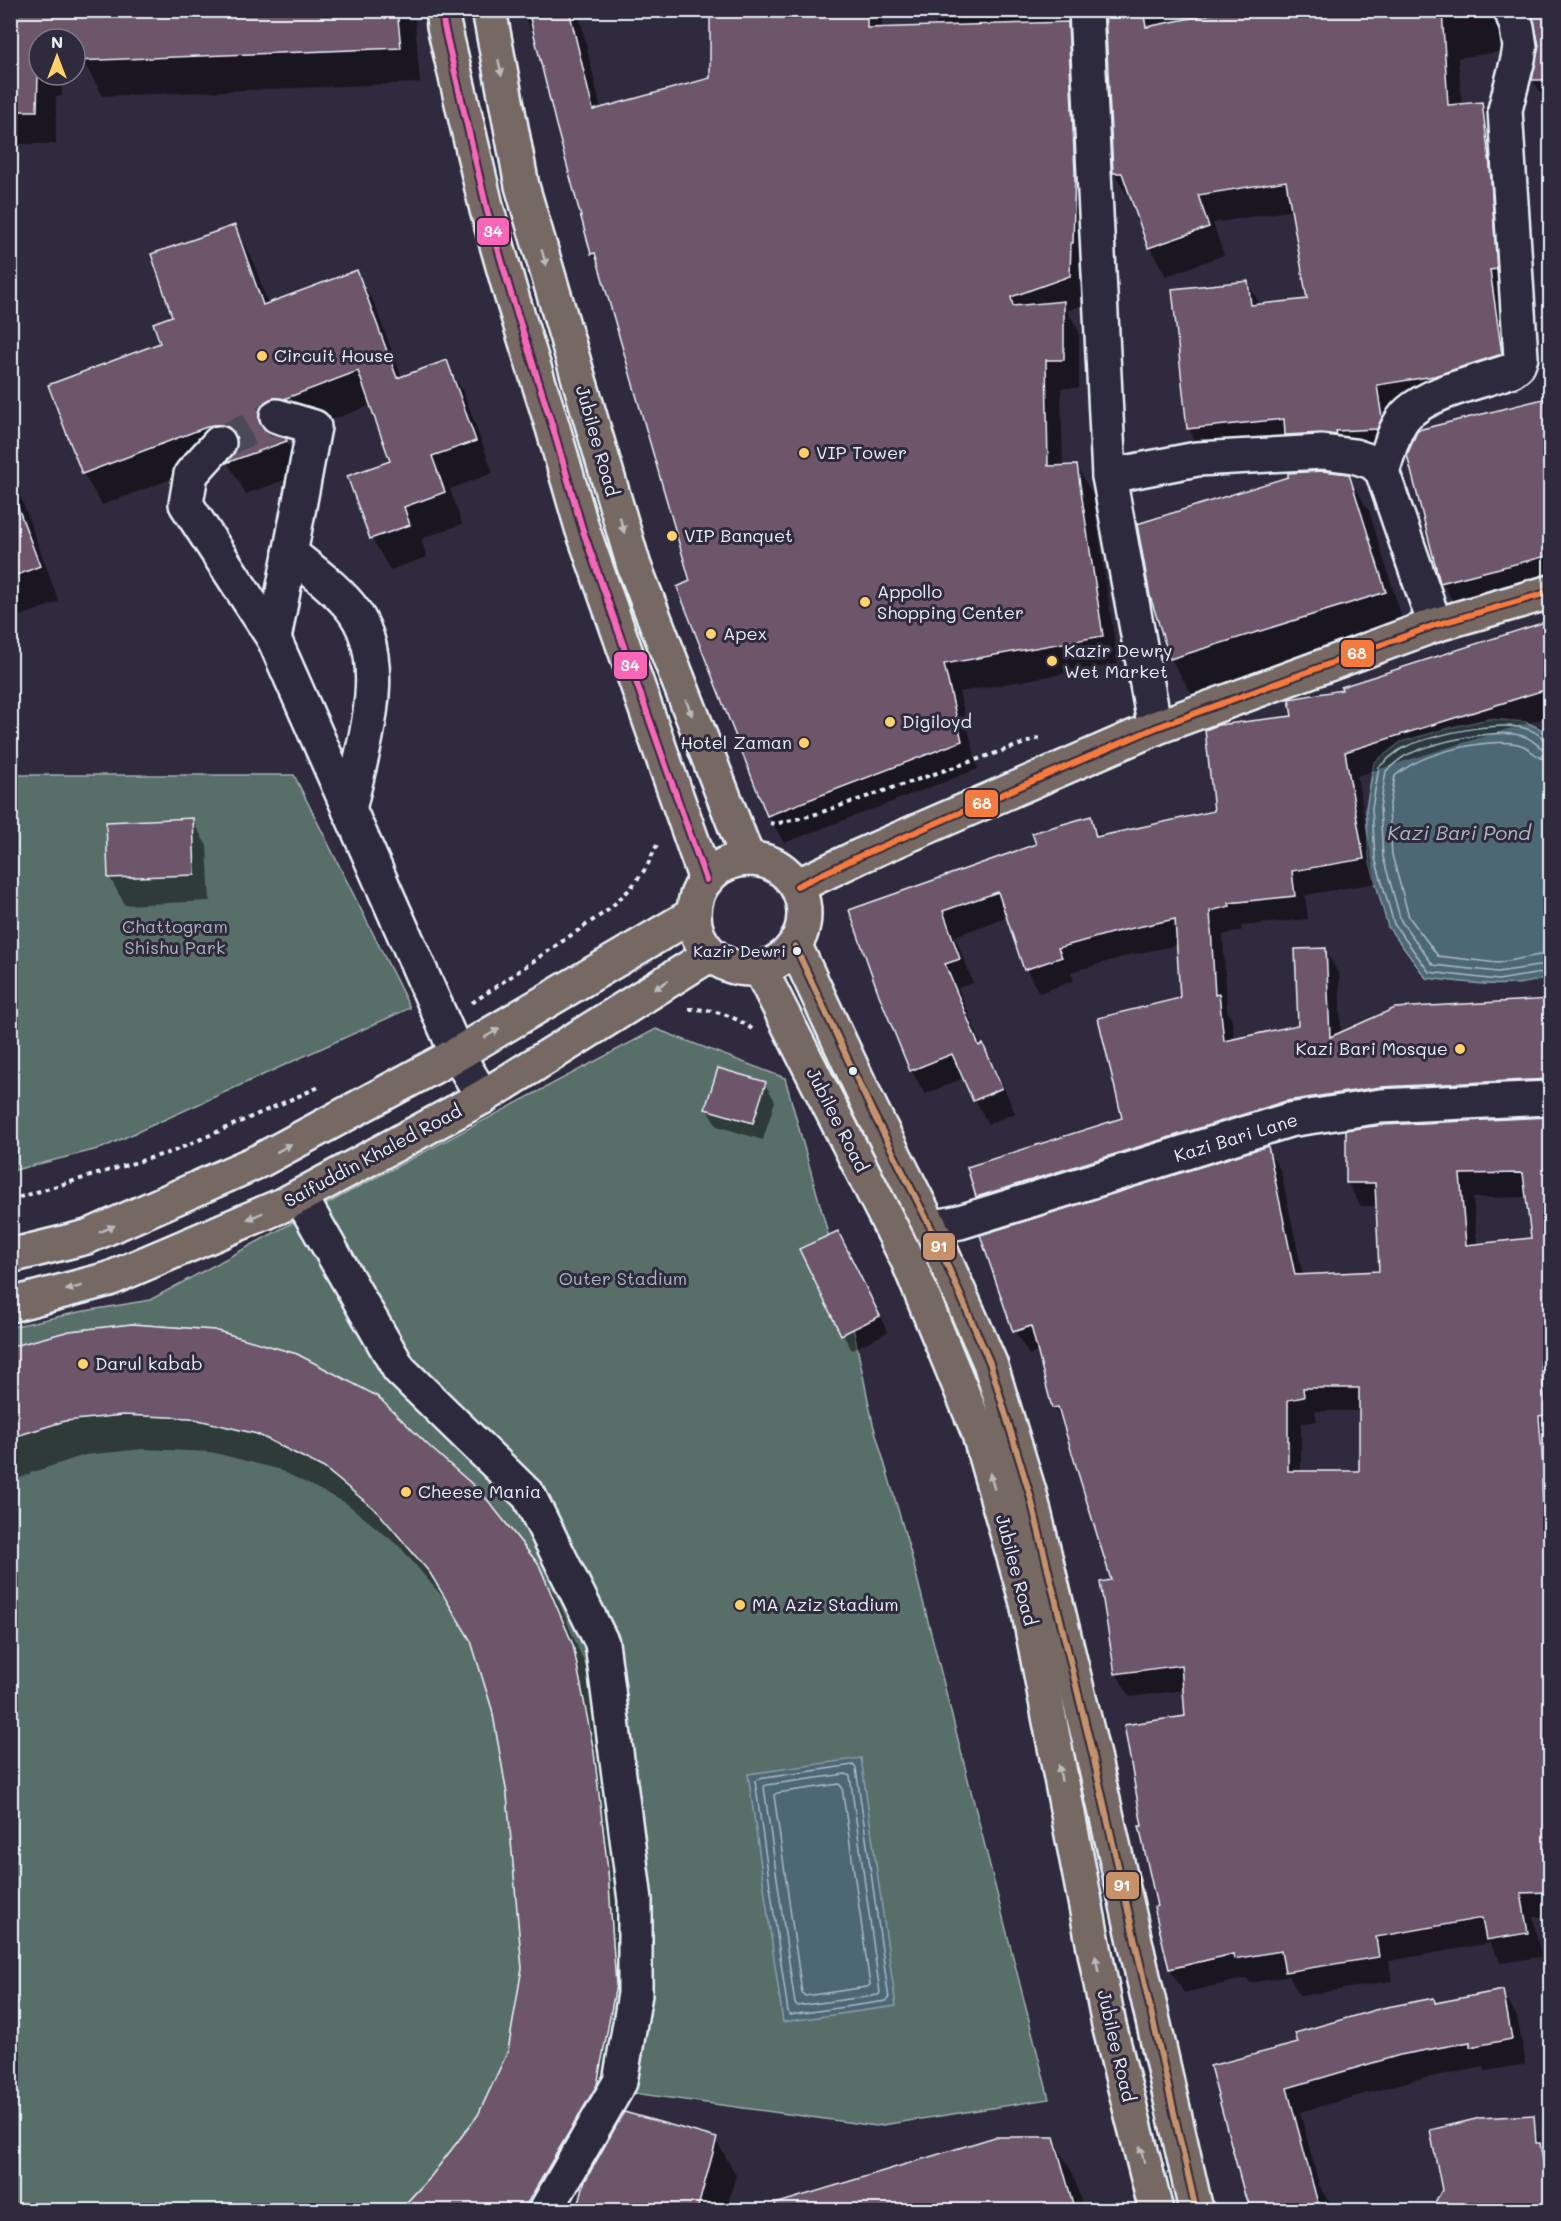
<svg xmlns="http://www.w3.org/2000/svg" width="1561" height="2221" font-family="Mali,sans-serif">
	<rect width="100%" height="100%" fill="#2f2a3d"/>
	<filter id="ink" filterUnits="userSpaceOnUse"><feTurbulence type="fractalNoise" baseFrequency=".0167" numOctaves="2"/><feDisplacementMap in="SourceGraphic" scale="12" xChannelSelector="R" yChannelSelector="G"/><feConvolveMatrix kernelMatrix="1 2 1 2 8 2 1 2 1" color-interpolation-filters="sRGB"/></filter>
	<g filter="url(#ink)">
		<g fill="#586e69" stroke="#a0b0b0" stroke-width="1.5">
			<path d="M 10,775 L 294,775 L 410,1008 L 102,1148 L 11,1171 Z"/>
			<path d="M 656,1029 L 785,1078 L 850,1313 L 873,1424 L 911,1554 L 1049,2099 L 876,2126 L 604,2089 L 538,2210 L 521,2210 L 529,2200 L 596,2086 L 616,1985 L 608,1871 L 594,1752 L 573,1645 L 539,1565 L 481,1492 L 431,1448 L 377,1396 L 297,1354 L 214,1330 L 132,1324 L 70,1331 L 11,1347 L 11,1327 L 79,1312 L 150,1300 L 360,1186 Z"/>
			<path d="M 123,1415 L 190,1418 L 257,1434 L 324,1468 L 378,1512 L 430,1573 L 471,1641 L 492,1709 L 507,1794 L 522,1968 L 508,2051 L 478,2115 L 432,2175 L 399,2210 L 11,2210 L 11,1438 L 65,1421 Z"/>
		</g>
		<g fill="#4d6775" stroke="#8b9ea9" stroke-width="1.5">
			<path d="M 1489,719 L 1526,722 L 1545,731 L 1550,744 L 1550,974 C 1525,993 1458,981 1426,978 L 1388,927 L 1369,859 L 1366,808 L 1374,763 L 1401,742 L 1457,726 Z"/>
			<path d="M 861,1758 L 896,2006 L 783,2022 L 748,1774 Z"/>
		</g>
		<g fill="#0007" fill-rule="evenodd">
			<path d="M 10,10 L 59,39 L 39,39 L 39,75 L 61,75 L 62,96 L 56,97 L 56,144 L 10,144 Z"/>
			<path d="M 87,10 L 414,10 L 420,83 L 103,96 L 83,61 Z"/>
			<path d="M 521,10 L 584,10 L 584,14 L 579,14 L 601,110 L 712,79 L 712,10 L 882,10 L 882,29 L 936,27 L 936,10 L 1192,10 L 1193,20 L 1233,10 L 1550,10 L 1550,108 L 1533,80 L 1540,50 L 1536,22 L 1532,20 L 1521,21 L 1511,50 L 1458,58 L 1462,105 L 1481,103 L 1498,131 L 1517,382 L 1393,413 L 1397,447 L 1205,457 L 1189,429 L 1247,282 L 1261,306 L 1309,300 L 1293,210 L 1213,223 L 1224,255 L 1166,276 L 1150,248 L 1134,201 L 1131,201 L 1114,173 L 1107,20 L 1103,19 L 1085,304 L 1067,311 L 1079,331 L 1079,388 L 1061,388 L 1063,467 L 1077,467 L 1093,495 L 1118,664 L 959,692 L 978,769 L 784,843 L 768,815 L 692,582 L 602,271 L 592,254 L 537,42 Z"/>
			<path d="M 234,226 L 252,258 L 268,304 L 356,272 L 374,303 L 402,378 L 446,362 L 464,394 L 493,473 L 450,489 L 462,524 L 421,539 L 427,557 L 390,570 L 372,538 L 392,462 L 372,405 L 303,430 L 292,429 L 282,435 L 280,438 L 285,439 L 304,473 L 246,494 L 228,463 L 233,456 L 102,505 L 83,473 L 162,344 L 174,317 Z"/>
			<path d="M 1550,398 L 1550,593 L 1461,615 L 1442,582 Z"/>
			<path d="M 1348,476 L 1369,511 L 1405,628 L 1192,694 L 1171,659 L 1151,596 Z"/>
			<path d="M 10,480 L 21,498 L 59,602 L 10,620 Z"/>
			<path d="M 1550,619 L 1550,716 L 1357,776 L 1376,883 L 1305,895 L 1308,919 L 1241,926 L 1242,930 L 1223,935 L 1227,1011 L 1232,1020 L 1234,1040 L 1299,1027 L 1325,950 L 1339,974 L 1341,1034 L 1396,1009 L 1550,999 L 1550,1103 L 1300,1125 L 991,1221 L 978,1197 L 969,1168 L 1123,1119 L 1181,999 L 1178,945 L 1130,955 L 1071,972 L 1074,981 L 1039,993 L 1026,969 L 1008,917 L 955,936 L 973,983 L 958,988 L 982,1047 L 996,1070 L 1015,1113 L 988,1124 L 964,1078 L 925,1094 L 911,1070 L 851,911 L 1037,845 L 1090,818 L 1101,837 L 1216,812 L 1294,717 L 1344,691 L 1529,629 L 1528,626 Z"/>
			<path d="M 192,820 L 207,846 L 210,901 L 125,905 L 110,878 L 107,823 Z"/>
			<path d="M 765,1084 L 775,1101 L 763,1140 L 717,1126 L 707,1109 Z"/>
			<path d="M 1550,1118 L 1550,1916 L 1533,1917 L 1541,1957 L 1501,1963 L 1490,1943 L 1389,1961 L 1392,1981 L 1300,1996 L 1289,1976 L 1250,1983 L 1247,1978 L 1184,1993 L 1170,1969 L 1144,1827 L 1187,1717 L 1184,1690 L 1130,1697 L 1116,1673 L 1113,1582 L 1067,1431 L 1054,1408 L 1039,1351 L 1029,1355 L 1015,1331 L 1267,1148 L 1281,1172 L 1303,1276 L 1380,1273 L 1377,1206 L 1361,1206 L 1347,1182 ZM 1528,1197 L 1533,1239 L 1477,1245 L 1473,1198 ZM 1315,1411 L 1361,1411 L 1361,1473 L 1301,1473 L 1301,1424 L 1317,1421 Z"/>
			<path d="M 880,1317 L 888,1332 L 852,1350 L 843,1335 Z"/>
			<path d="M 70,1332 L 538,1566 L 559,1602 L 592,1682 L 636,2021 L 564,2210 L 401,2210 L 433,2176 L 479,2116 L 509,2051 L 524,1968 L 508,1794 L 494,1708 L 473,1643 L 452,1608 L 400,1547 L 346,1503 L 278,1469 L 211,1452 L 143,1449 L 85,1455 L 33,1472 L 10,1483 L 10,1349 Z"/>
			<path d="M 1502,1992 L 1517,2017 L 1526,2064 L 1486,2071 L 1484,2067 L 1414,2080 L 1300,2112 L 1320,2188 L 1334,2210 L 1252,2210 L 1212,2067 L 1300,2044 L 1433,1999 L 1436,2004 Z"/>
			<path d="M 1526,2117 L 1540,2141 L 1545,2171 L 1550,2171 L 1550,2210 Z"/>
			<path d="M 995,2139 L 1053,2139 L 1073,2174 L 1084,2210 L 758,2210 Z"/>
			<path d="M 716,2140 L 736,2175 L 726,2210 L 579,2210 Z"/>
		</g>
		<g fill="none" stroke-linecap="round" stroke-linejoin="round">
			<g stroke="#aabac4" stroke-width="1.5">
				<path d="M 1550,744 L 1545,742 C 1543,740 1542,737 1539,735 C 1515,714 1432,735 1405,747 C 1396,751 1387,760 1379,767 L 1372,808 L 1375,858 L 1394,924 L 1429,972 L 1498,980 L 1541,973 L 1550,969"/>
				<path d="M 1550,751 C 1538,750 1535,739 1523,736 C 1494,728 1436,742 1409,754 C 1401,757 1393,765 1386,771 L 1380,808 L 1383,857 L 1401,921 L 1433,965 L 1498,972 L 1538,966 L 1550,962"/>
				<path d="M 1550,760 C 1536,760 1531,747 1518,744 C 1484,738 1421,753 1395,776 L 1389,809 L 1392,855 L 1409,917 L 1438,956 L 1498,963 L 1550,953"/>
				<path d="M 853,1765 L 856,1768 L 889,1999 L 886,2001 L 790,2015 L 788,2012 L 755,1781 L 758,1779 Z"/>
				<path d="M 846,1774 L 850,1776 L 880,1993 L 878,1995 L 797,2006 L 795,2004 L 764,1787 L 766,1785 Z"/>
				<path d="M 839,1784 L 842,1787 L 870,1985 L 867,1987 L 805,1996 L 802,1993 L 774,1795 L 777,1793 Z"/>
			</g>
		</g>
		<g fill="#6d566a" stroke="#e8f1f8" stroke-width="1.5" fill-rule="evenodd">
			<path d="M 10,10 L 397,10 L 401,48 L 75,61 L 75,39 L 39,39 L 37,111 L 10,111 Z"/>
			<path d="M 528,10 L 569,10 L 593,110 L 710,78 L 710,10 L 867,10 L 867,28 L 1068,22 L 1075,172 L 1073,243 L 1071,243 L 1070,276 L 1011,297 L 1013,306 L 1064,301 L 1064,360 L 1046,360 L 1048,466 L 1077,465 L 1103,636 L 944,664 L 962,741 L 767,816 L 677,587 L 690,581 L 595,253 L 591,254 L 556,125 Z"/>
			<path d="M 1105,10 L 1143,10 L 1146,27 L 1231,10 L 1442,10 L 1448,105 L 1482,102 L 1490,166 L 1497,269 L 1490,270 L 1502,354 L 1434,376 L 1377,385 L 1382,418 L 1377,429 L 1336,431 L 1337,435 L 1322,433 L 1285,435 L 1284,419 L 1187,429 L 1172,289 L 1248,281 L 1251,305 L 1307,299 L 1286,181 L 1198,195 L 1209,227 L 1148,248 L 1122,173 L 1113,173 Z"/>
			<path d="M 1531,10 L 1551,10 L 1551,80 L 1532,80 L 1539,45 Z"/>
			<path d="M 235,225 L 263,305 L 357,270 L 397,378 L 447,360 L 476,441 L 432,456 L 445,492 L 404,507 L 410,525 L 370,539 L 347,476 L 390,461 L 358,371 L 284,399 L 273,398 L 265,402 L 259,411 L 259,421 L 263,428 L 272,434 L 286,438 L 287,441 L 226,463 L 237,447 L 237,437 L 231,429 L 223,425 L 212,425 L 82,474 L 48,385 L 160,343 L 153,323 L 172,316 L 151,254 Z"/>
			<path d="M 1551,397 L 1551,555 L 1440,583 L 1407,455 L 1416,434 L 1418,430 Z"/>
			<path d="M 1322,471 L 1349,474 L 1386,592 L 1170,659 L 1150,596 L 1137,524 L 1288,477 L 1288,473 Z"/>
			<path d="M 10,494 L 13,494 L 40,566 L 10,578 Z"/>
			<path d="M 1551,620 L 1551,688 L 1345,752 L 1364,859 L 1292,871 L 1295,896 L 1229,903 L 1230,906 L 1210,911 L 1215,995 L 1219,994 L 1224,1041 L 1298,1025 L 1295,949 L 1326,948 L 1330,1037 L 1395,1008 L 1551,999 L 1551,1079 L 1380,1087 L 1286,1101 L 976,1197 L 967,1167 L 1122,1118 L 1098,1018 L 1180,998 L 1175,919 L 1115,932 L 1058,948 L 1062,957 L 1024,970 L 998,892 L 943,911 L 960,959 L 945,964 L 979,1046 L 983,1044 L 1002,1088 L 973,1101 L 952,1054 L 910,1071 L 879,995 L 849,910 L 1036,844 L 1032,833 L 1091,816 L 1096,837 L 1214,811 L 1205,730 L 1218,725 L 1292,716 L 1289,699 L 1342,690 L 1341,687 Z"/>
			<path d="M 193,818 L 195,875 L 108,878 L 106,822 Z"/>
			<path d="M 718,1068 L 766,1082 L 753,1123 L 705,1109 Z"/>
			<path d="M 1551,1117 L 1551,1361 L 1541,1362 L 1546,1415 L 1539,1416 L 1544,1480 L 1542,1480 L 1545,1564 L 1549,1564 L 1551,1607 L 1551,1759 L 1547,1759 L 1551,1828 L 1551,1892 L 1521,1893 L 1528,1933 L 1486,1940 L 1482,1918 L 1376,1937 L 1379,1957 L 1285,1972 L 1281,1951 L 1234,1959 L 1233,1954 L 1169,1969 L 1154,1907 L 1157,1906 L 1139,1826 L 1142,1826 L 1124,1725 L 1185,1716 L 1181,1665 L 1115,1674 L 1100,1582 L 1111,1580 L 1078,1473 L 1058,1407 L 1052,1408 L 1031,1326 L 1013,1332 L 980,1235 L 1268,1146 L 1295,1275 L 1379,1271 L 1375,1183 L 1346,1183 L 1346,1130 L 1383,1125 ZM 1523,1173 L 1531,1238 L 1466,1245 L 1460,1174 ZM 1303,1388 L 1359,1388 L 1359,1471 L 1288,1471 L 1288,1400 L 1304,1397 Z"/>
			<path d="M 838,1231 L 880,1316 L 841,1335 L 799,1249 Z"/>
			<path d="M 132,1324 L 214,1330 L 297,1354 L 377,1396 L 431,1448 L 481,1492 L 539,1565 L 573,1645 L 594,1752 L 608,1871 L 616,1985 L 597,2085 L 529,2200 L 521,2211 L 399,2211 L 432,2175 L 478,2115 L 508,2051 L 522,1968 L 507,1794 L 492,1709 L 471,1641 L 430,1573 L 378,1512 L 324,1468 L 257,1434 L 190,1418 L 123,1415 L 65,1421 L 10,1438 L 10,1347 L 70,1331 Z"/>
			<path d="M 1503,1990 L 1512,2039 L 1470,2047 L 1470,2042 L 1400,2055 L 1287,2088 L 1320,2211 L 1251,2211 L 1246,2195 L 1245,2196 L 1210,2066 L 1298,2043 L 1295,2033 L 1382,2008 L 1434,1998 L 1435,2003 Z"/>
			<path d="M 624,2112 L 717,2138 L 697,2211 L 577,2211 L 584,2183 Z"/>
			<path d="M 1534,2115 L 1536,2143 L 1540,2143 L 1551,2211 L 1430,2211 L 1442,2190 L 1430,2130 L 1480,2118 Z"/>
			<path d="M 995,2137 L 1054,2137 L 1075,2211 L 776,2211 L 775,2204 Z"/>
		</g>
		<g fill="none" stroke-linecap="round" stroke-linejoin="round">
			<path stroke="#4b4859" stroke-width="33" stroke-dasharray="33 16" stroke-linecap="butt" d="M 219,443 L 277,416"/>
			<defs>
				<g id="minor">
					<path d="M 1086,10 L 1109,476 L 1155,728"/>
					<path d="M 219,443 L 191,474 L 186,504 L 274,639 L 457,1054 L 483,1097"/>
					<path d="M 1382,471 C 1389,453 1394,425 1409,412 C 1434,390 1481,382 1512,370 L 1518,365 L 1521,357 L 1505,110 L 1518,59 L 1520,47 L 1517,27 L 1511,10"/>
					<path d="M 1109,476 L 1197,459 L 1323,452 L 1354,456 L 1372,462 L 1382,471 L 1435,625"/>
					<path d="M 290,553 C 310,569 332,585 349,605 C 395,658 362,749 349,810"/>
					<path d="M 274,639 L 314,427 L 277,416"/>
					<path d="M 300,1196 L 399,1369 L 529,1496 L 602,1643 L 635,1900 L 635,1994 L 620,2082 L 546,2210"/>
					<path d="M 931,1228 L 960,1222 L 1289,1120 L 1381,1106 L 1550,1098"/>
				</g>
				<g id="major">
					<path d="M 442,10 L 444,26 L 487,210 L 511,294 L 553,428 L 582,528 L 706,880"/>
					<path d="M 489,10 L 522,186 L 634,566 L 748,859"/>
					<circle cx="749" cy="914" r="55"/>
					<path d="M 797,886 L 860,856 L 1155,728 L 1435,625 L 1550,592"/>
					<path d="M 795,946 L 871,1109 L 931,1228 L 990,1363 L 1030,1495 L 1091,1747 L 1196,2210"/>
					<path d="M 760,969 L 908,1261 L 978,1431 L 1027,1603 L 1109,2025 L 1156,2210"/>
					<path d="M 10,1256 L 87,1237 L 261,1160 L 457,1054 L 694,914"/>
					<path d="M 10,1305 L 109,1279 L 285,1204 L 483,1097 L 711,954"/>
				</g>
			</defs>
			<use href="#minor" stroke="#e8f1f8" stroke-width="38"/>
			<use href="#major" stroke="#e8f1f8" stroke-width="38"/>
			<g stroke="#e8f1f8" stroke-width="4" stroke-dasharray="4.5 4.5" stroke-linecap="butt">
				<path d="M 770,823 L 775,824 L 813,815 L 1043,737"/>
				<path d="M 472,1003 L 608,910 L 630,889 L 646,868 L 657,845"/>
				<path d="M 689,1009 C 713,1009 733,1015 752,1029"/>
				<path d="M 10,1200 L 174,1151 L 319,1087"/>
			</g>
			<use href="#minor" stroke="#2f2a3d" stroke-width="33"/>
			<use href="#major" stroke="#766964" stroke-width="33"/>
			<defs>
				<path id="bus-1" d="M 795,946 L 871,1109 L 931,1228 L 990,1363 L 1030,1495 L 1091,1747 L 1196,2210"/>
				<path id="bus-2" d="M 442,10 L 444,26 L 487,210 L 511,294 L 553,428 L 582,528 L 706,880"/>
				<path id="bus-3" d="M 797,886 L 860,856 L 1155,728 L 1435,625 L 1550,592"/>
			</defs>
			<use href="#bus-1" stroke="#2f2a3d" stroke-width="10"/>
			<use href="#bus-2" stroke="#2f2a3d" stroke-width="10"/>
			<use href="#bus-3" stroke="#2f2a3d" stroke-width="10"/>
			<use href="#bus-1" stroke="#c7916a" stroke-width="6"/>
			<use href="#bus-2" stroke="#fa66b7" stroke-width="6"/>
			<use href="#bus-3" stroke="#f6793e" stroke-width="6"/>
		</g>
		<defs><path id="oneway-solid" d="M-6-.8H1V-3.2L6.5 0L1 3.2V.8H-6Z" transform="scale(1.5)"/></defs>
		<g fill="#babbbd">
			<use href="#oneway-solid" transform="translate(500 68) rotate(79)"/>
			<use href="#oneway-solid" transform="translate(544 258) rotate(74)"/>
			<use href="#oneway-solid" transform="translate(622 525) rotate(74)"/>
			<use href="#oneway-solid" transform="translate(689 708) rotate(69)"/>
			<use href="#oneway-solid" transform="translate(661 985) rotate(148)"/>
			<use href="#oneway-solid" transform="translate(492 1033) rotate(-31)"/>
			<use href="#oneway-solid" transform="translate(284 1148) rotate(-29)"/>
			<use href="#oneway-solid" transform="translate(255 1216) rotate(157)"/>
			<use href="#oneway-solid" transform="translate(107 1229) rotate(-24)"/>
			<use href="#oneway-solid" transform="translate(74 1288) rotate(165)"/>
			<use href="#oneway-solid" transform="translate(992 1481) rotate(-106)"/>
			<use href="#oneway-solid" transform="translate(1060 1773) rotate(-101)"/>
			<use href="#oneway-solid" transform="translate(1097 1964) rotate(-101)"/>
			<use href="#oneway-solid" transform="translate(1142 2154) rotate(-104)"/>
		</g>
	</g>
	<g fill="#ffd166" stroke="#2f2a3d" stroke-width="2">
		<circle cx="262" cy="356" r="6"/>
		<circle cx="804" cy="453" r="6"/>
		<circle cx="672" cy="536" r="6"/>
		<circle cx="865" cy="602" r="6"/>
		<circle cx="711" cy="634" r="6"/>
		<circle cx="1052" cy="661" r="6"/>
		<circle cx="890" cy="722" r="6"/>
		<circle cx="804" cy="743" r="6"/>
		<circle cx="1460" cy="1049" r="6"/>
		<circle cx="83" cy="1364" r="6"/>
		<circle cx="406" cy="1492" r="6"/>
		<circle cx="740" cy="1605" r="6"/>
	</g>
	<g fill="#e8f1f8" stroke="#2f2a3d" stroke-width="2">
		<circle cx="797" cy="951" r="5"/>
		<circle cx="853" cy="1071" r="5"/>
	</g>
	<g text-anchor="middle" stroke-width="6" stroke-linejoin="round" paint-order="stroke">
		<g font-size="16" fill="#e8f1f8" stroke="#2f2a3d" text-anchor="end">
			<text x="786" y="957">Kazir Dewri</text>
		</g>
		<g font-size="18" fill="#e8f1f8" stroke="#2f2a3d" text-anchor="start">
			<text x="274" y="362">Circuit House</text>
			<text x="816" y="459">VIP Tower</text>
			<text x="684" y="542">VIP Banquet</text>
			<text x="877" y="598">Appollo<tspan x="877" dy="21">Shopping Center</tspan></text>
			<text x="723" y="640">Apex</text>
			<text x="1064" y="657">Kazir Dewry<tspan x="1064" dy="21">Wet Market</tspan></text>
			<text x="902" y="728">Digiloyd</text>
			<text x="792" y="749" text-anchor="end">Hotel Zaman</text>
			<text x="1448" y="1055" text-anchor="end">Kazi Bari Mosque</text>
			<text x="95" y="1370">Darul kabab</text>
			<text x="418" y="1498">Cheese Mania</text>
			<text x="752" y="1611">MA Aziz Stadium</text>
		</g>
		<g font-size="18" fill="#e8f1f8" stroke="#2f2a3d">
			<text transform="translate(597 441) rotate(74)" y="6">Jubilee Road</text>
			<text transform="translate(837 1120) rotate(63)" y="6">Jubilee Road</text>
			<text transform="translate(1236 1138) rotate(-17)" y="6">Kazi Bari Lane</text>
			<text transform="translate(373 1156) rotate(-28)" y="6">Saifuddin Khaled Road</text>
			<text transform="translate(1016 1570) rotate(75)" y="6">Jubilee Road</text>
			<text transform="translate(1116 2046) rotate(77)" y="6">Jubilee Road</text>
		</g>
		<g font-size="18" fill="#a7b6b8" stroke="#2f2a3d">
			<text x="175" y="933">Chattogram<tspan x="175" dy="21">Shishu Park</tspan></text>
			<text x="623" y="1285">Outer Stadium</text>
		</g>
		<g font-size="20" font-style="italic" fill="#aabac4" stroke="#2f2a3d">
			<text x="1459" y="840">Kazi Bari Pond</text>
		</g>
	</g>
	<g stroke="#2f2a3d" stroke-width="2">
		<rect x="476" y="217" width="34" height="29" rx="6" fill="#fa66b7"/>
		<rect x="1340" y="639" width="35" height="29" rx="6" fill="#f6793e"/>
		<rect x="613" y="651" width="35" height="29" rx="6" fill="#fa66b7"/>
		<rect x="964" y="789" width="35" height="29" rx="6" fill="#f6793e"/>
		<rect x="922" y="1232" width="34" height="29" rx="6" fill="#c7916a"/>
		<rect x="1105" y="1871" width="35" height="29" rx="6" fill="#c7916a"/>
	</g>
	<g font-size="16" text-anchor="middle" font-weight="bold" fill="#fff">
		<text x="493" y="237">34</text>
		<text x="1357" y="659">68</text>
		<text x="630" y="671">34</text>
		<text x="982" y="809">68</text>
		<text x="939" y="1252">91</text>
		<text x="1122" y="1891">91</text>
	</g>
	<rect width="1561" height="2221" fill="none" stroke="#2f2a3d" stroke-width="36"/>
	<rect x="18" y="18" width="1525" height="2185" fill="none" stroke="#e8f1f8" stroke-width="2" filter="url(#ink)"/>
	<g transform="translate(57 57)"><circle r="28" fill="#2f2a3d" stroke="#797a88" stroke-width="1.5"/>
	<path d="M0-4.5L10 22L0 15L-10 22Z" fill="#ffd166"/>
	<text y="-9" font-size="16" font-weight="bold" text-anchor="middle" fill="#e8f1f8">N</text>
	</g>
</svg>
